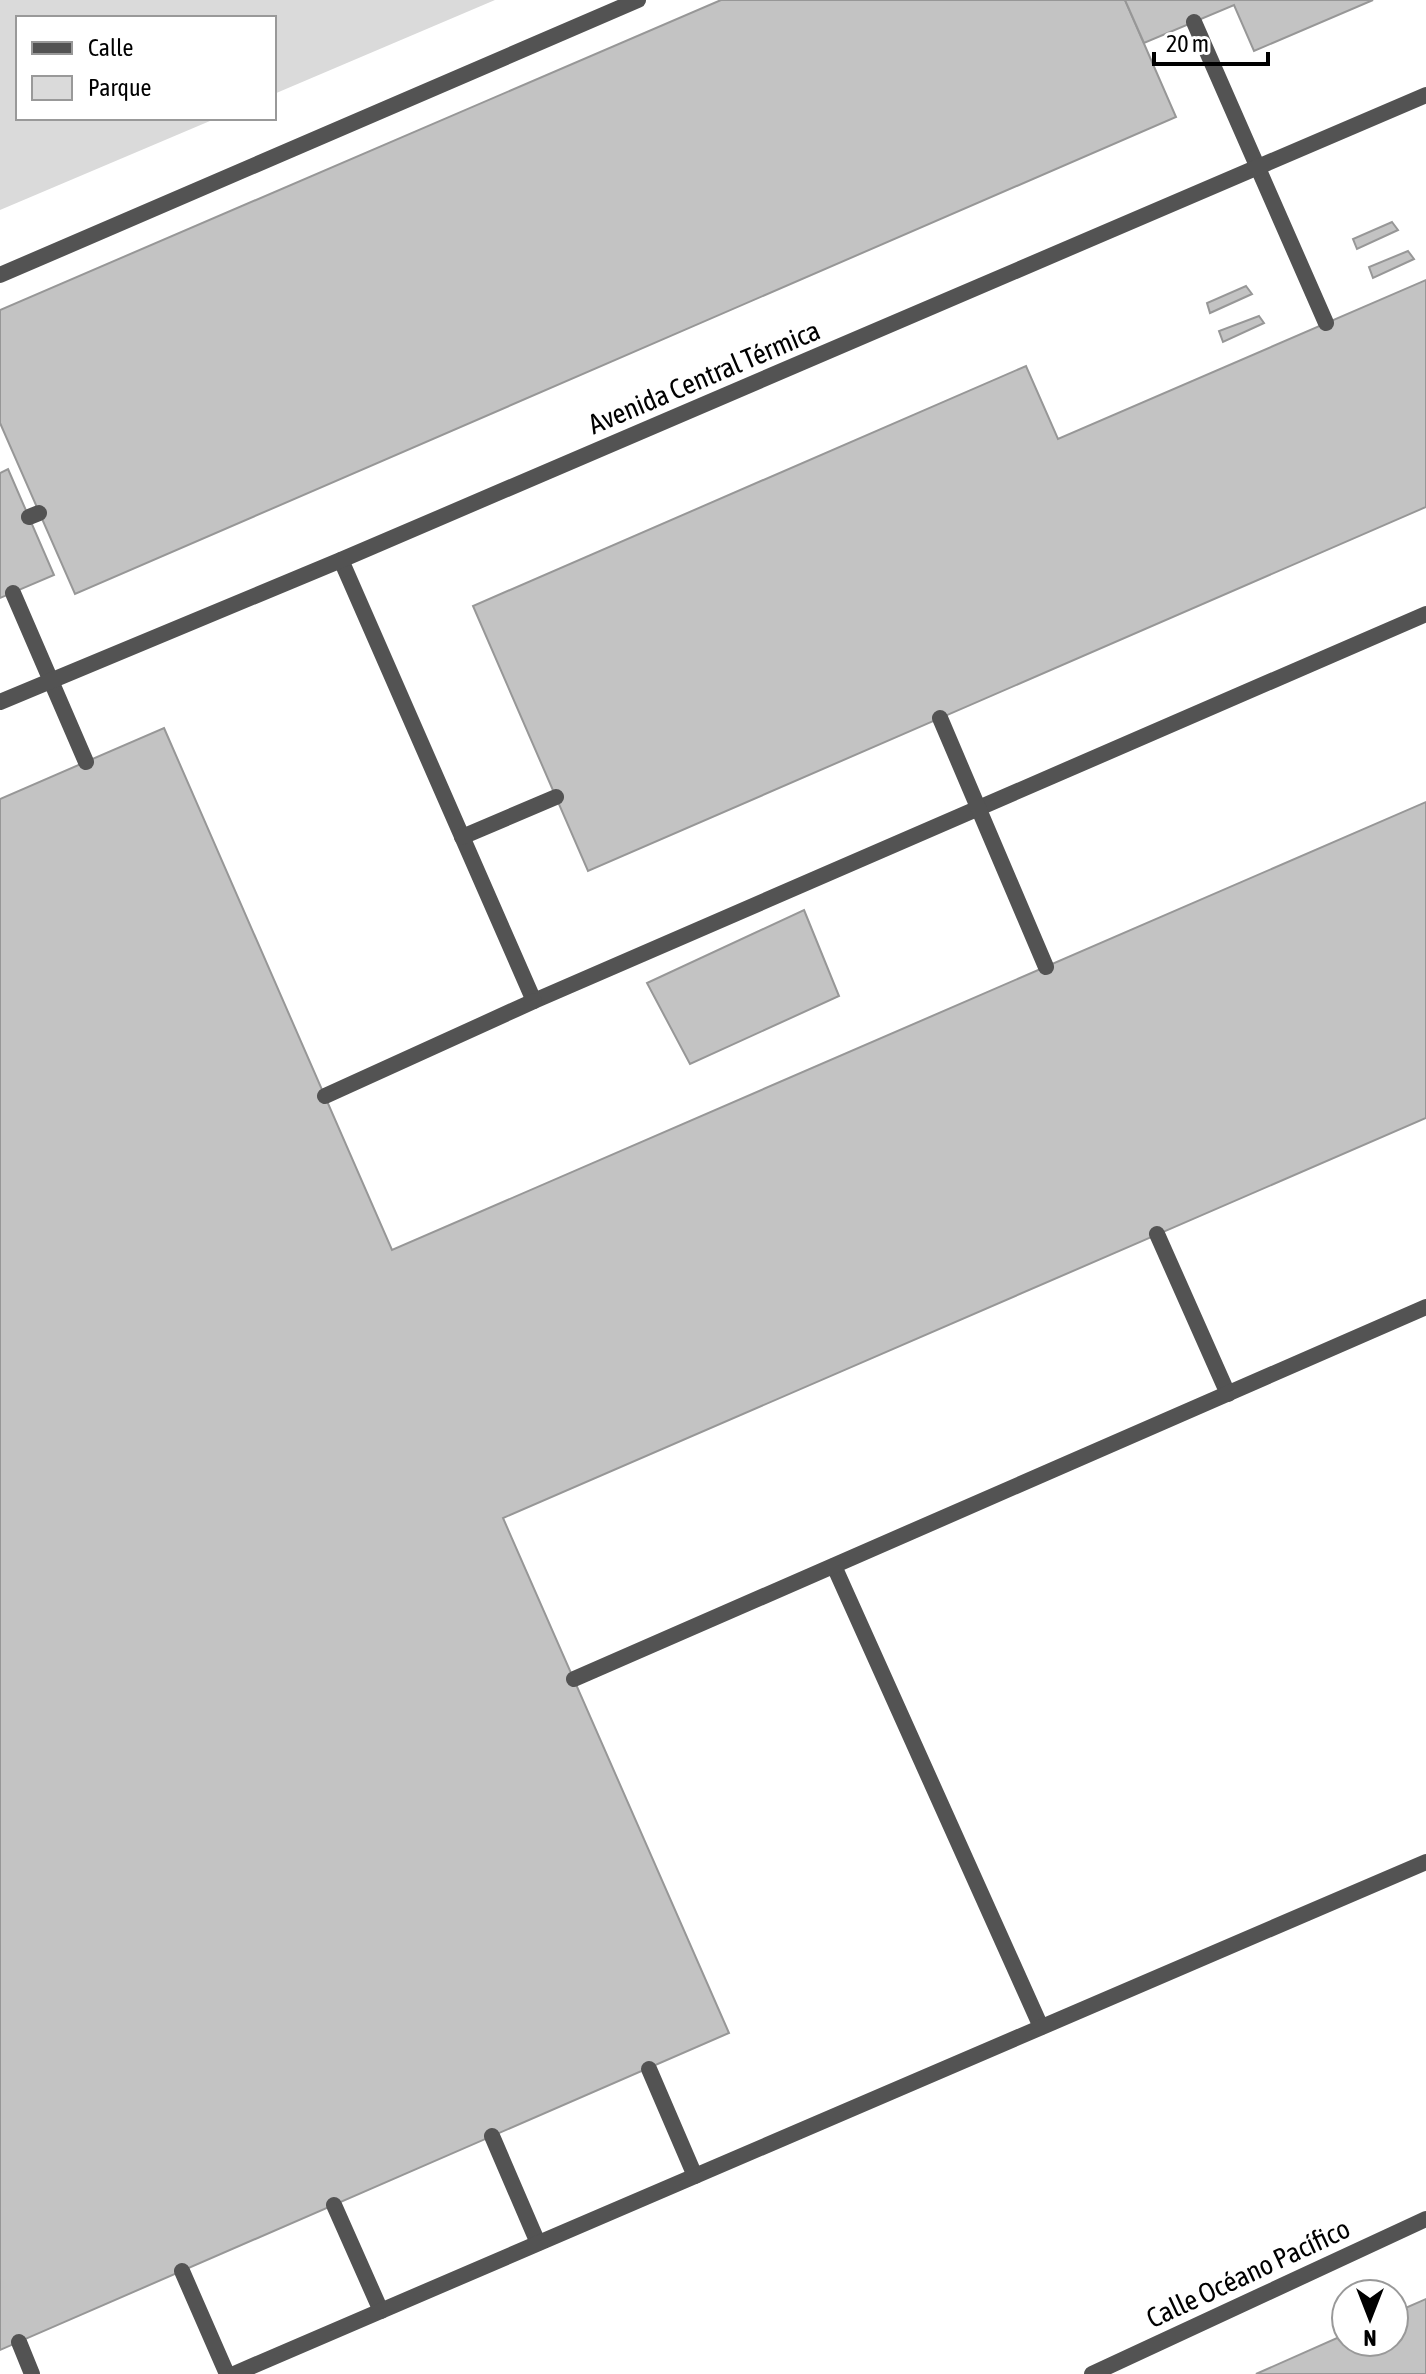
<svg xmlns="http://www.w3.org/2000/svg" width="1426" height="2374" font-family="'Asap Condensed',sans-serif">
	<rect width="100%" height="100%" fill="#fff"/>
	<path fill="#dadada" d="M 0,0 L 495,0 L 274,94 L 274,18 L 18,18 L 18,118 L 217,118 L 0,210 Z"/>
	<g fill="#c3c3c3" stroke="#979797" stroke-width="2">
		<path d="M 721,0 L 1125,0 L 1176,117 L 75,594 L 0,423 L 0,310 Z"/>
		<path d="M 1125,0 L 1373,0 L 1254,51 L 1234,5 L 1144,43 Z"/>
		<path d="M 1392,222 L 1398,230 L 1357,249 L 1353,239 Z"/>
		<path d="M 1408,251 L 1414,259 L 1373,278 L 1369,267 Z"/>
		<path d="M 1426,280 L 1426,507 L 588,871 L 473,606 L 1026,366 L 1058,439 Z"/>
		<path d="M 1246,286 L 1252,294 L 1210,313 L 1207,303 Z"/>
		<path d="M 1259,316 L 1264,323 L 1223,342 L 1219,331 Z"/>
		<path d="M 8,469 L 54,575 L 0,598 L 0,473 Z"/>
		<path d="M 164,728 L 392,1250 L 1426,802 L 1426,1118 L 503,1518 L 729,2033 L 0,2350 L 0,799 Z"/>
		<path d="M 804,910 L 839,996 L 690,1064 L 647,983 Z"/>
		<path d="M 1426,2299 L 1426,2374 L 1256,2374 L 1346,2334 L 1346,2342 L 1394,2342 L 1394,2313 Z"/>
	</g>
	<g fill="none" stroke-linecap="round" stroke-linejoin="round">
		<g stroke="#535353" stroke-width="16">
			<path d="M 1194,22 L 1326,323"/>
			<path d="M 0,275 L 638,0"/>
			<path d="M 29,517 L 39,513"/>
			<path d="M 341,560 L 534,1001 L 1426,614"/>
			<path d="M 13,593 L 86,762"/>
			<path d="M 0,702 L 341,560 L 1426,95"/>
			<path d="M 940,718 L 1046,967"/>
			<path d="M 462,837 L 556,797"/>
			<path d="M 325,1096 L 534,1001"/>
			<path d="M 1157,1234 L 1228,1394"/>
			<path d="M 834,1566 L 1041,2027"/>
			<path d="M 574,1679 L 1426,1307"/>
			<path d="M 649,2069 L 695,2176"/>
			<path d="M 492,2136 L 538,2243"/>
			<path d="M 334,2205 L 381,2311"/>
			<path d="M 182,2271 L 227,2374"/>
			<path d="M 19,2342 L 32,2374"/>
			<path d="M 234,2374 L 1426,1862"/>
		</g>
		<path stroke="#535353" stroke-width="16" d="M 1092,2374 L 1426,2219"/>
	</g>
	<g text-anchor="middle" stroke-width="8" stroke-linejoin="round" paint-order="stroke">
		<g font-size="28" fill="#000" stroke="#fff">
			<text transform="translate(704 377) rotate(-23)" y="10">Avenida Central Térmica</text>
			<text transform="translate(1248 2273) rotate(-25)" y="10">Calle Océano Pacífico</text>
		</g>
	</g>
	<rect x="16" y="16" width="260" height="104" fill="#ffffff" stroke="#999999" stroke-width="2"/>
	<rect x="32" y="42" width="40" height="12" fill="#535353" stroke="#999999" stroke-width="2"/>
	<text x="88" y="56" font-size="24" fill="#000000">Calle</text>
	<rect x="32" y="76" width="40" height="24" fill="#dadada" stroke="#999999" stroke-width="2"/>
	<text x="88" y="96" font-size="24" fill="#000000">Parque</text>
	<g transform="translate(1370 2318) rotate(180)"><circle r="38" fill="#ffffff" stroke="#999999" stroke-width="2"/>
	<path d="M0-6L14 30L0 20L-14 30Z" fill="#000000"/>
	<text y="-12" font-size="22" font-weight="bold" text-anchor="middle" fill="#000000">N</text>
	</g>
	<path d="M1154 52v12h114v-12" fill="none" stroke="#000000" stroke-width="4"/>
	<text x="1166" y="52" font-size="24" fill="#000000" stroke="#ffffff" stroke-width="6" paint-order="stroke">20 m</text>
</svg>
